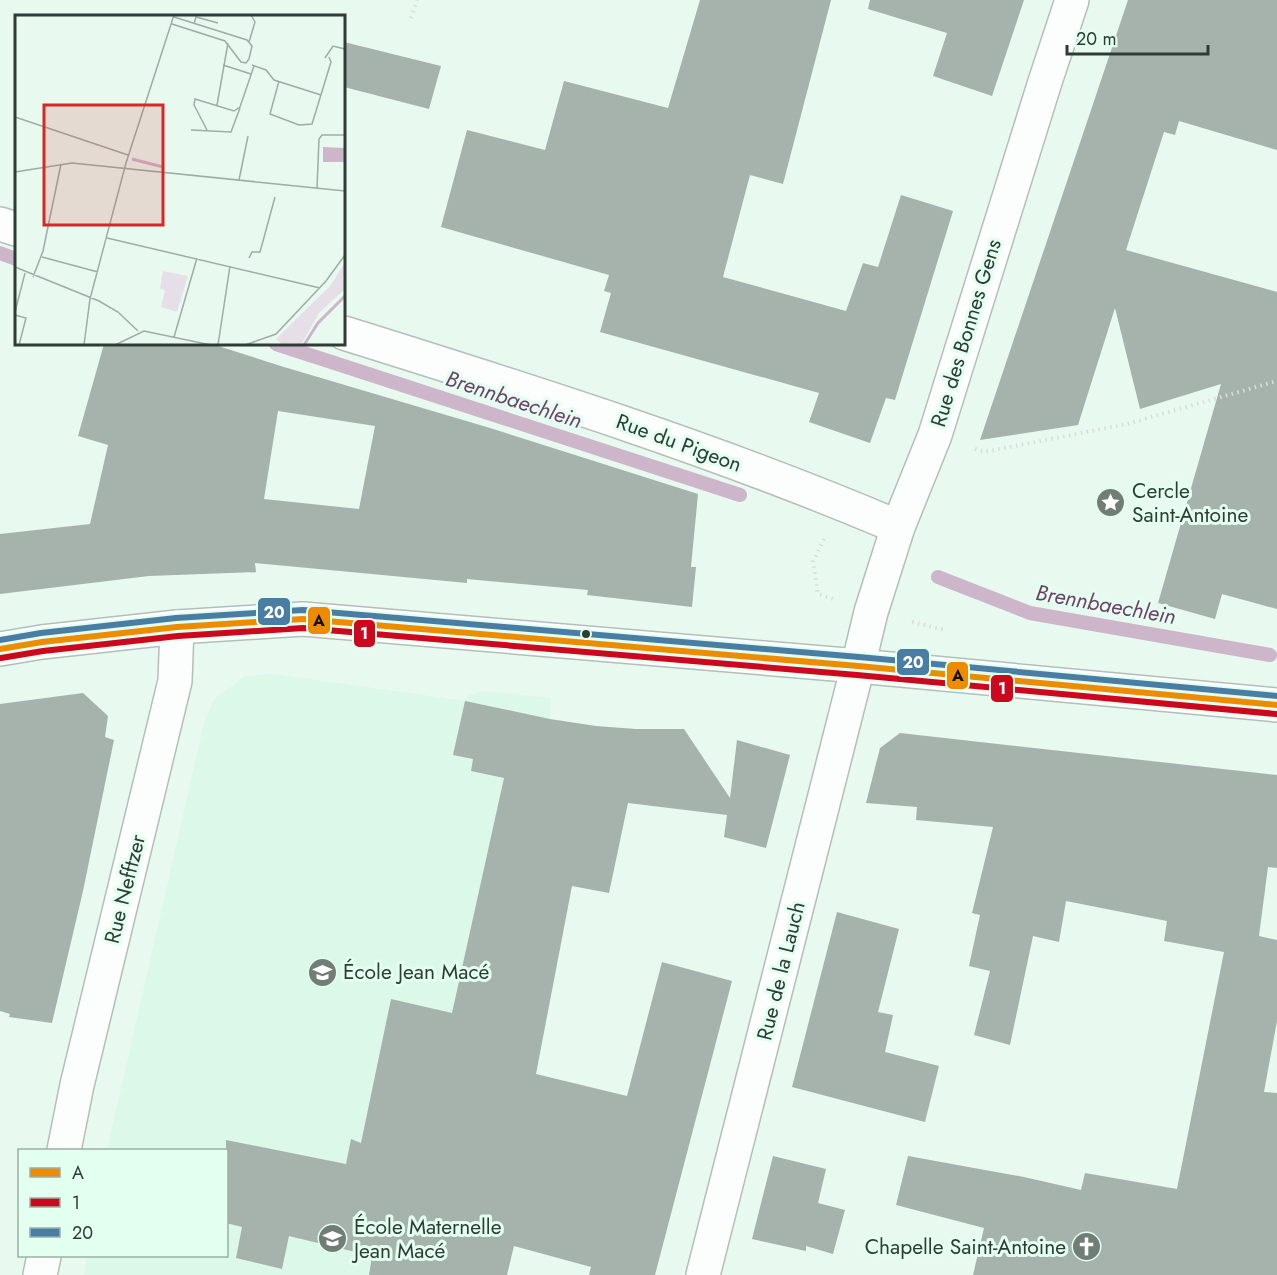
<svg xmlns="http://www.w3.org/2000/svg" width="1277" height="1275" font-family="Jost,sans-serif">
	<rect width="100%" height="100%" fill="#e8f9f0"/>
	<path fill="#dcf8e9" d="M 273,674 L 465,701 L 469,695 L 484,691 L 551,698 L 550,719 L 431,1275 L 84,1275 L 87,1256 L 226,1256 L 226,1150 L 107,1150 L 204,723 L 214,699 L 245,676 Z"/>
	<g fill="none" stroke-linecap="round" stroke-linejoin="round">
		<g stroke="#cdb6ca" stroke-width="14">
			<path d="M 0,253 L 16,259"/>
			<path d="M 276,344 L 740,495"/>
			<path d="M 938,577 L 1030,613 L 1270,655"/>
		</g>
	</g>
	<g fill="#a6b3ac" fill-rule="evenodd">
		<path d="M 700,0 L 831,0 L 783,184 L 750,175 L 723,277 L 846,311 L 863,263 L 878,267 L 901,195 L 953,211 L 895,400 L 886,398 L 870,443 L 809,422 L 819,393 L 600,332 L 611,293 L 604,291 L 609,275 L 441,227 L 467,130 L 545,150 L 564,81 L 668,108 Z"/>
		<path d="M 870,0 L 1024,0 L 992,96 L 933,76 L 947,33 L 868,9 Z"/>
		<path d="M 1128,0 L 1277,0 L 1277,150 L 1179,121 L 1175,135 L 1164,132 L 1126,250 L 1277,292 L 1277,609 L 1222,594 L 1215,619 L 1158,603 L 1221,384 L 1140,409 L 1115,308 L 1078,425 L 980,440 Z"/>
		<path d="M 344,42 L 441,66 L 429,109 L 344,87 Z"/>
		<path d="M 104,344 L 212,344 L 284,367 L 490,428 L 698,494 L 691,567 L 696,567 L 692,607 L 587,595 L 588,590 L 467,579 L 467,583 L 255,563 L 256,572 L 149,576 L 0,594 L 0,534 L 90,524 L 108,445 L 78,436 ZM 278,411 L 375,426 L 359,509 L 264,499 Z"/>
		<path d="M 83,693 L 108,716 L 105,737 L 114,740 L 83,891 L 52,1023 L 9,1017 L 10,1014 L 0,1011 L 0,704 Z"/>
		<path d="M 465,701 L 550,719 L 596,726 L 636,729 L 684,729 L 730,798 L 737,740 L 790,755 L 766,848 L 724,837 L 727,815 L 628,803 L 609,893 L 572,886 L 536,1074 L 627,1096 L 662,962 L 732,981 L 655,1275 L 589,1275 L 591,1267 L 514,1246 L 507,1275 L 369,1275 L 372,1256 L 289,1236 L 282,1269 L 236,1258 L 242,1227 L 226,1223 L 226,1140 L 346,1164 L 351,1139 L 361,1143 L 391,999 L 452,1013 L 504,778 L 471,771 L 473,759 L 453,755 Z"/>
		<path d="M 900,733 L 1277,775 L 1277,868 L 1268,867 L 1259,936 L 1277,940 L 1277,1021 L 1264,1092 L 1277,1093 L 1277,1275 L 973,1275 L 984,1228 L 896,1205 L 908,1156 L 1024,1177 L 1081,1190 L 1085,1173 L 1177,1189 L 1224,952 L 1164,941 L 1167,921 L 1066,901 L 1059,942 L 1033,936 L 1010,1045 L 974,1035 L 990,971 L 969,966 L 980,915 L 972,913 L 993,827 L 916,820 L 917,807 L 866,803 L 880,748 Z"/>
		<path d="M 837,912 L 899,929 L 878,1012 L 893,1015 L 885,1052 L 939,1066 L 925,1122 L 792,1087 Z"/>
		<path d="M 773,1156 L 826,1169 L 818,1203 L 845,1210 L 833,1254 L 806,1246 L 806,1251 L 752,1239 Z"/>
	</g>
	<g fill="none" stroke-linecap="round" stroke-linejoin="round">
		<defs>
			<g id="minor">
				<path d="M 0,224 L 16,229"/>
				<path d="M 344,333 C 530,391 717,450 898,527"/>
				<path d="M 64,1150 L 77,1085 L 175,681 L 177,627"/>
				<path d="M 40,1275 L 44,1256"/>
				<path d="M 703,1275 L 858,666"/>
			</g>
			<path id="tertiary" d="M 858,666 L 871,612 L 898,527 L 935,435 L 1044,85 L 1072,0"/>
			<path id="secondary" d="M 0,649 L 42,642 L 177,627 L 303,619 L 858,666 L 1277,705"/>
		</defs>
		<use href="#minor" stroke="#b3bfb8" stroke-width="36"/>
		<use href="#tertiary" stroke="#b3bfb8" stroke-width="36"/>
		<use href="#secondary" stroke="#b3bfb8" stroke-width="36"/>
		<g stroke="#d9dedb" stroke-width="4" stroke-dasharray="1.5 4.5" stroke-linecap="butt">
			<path d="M 411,18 L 417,0"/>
			<path d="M 975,449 L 984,452 L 1127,424 L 1277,381"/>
			<path d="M 824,539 L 813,562 L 818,594 L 833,599"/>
			<path d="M 912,622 L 946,630"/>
		</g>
		<use href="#minor" stroke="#fcfefd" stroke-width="33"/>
		<use href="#tertiary" stroke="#fcfefd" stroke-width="33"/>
		<use href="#secondary" stroke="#fcfefd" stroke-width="33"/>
		<defs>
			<path id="bus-1" d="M 0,649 L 42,642 L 177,627 L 303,619 L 858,666 L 1277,705"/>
			<path id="bus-2" d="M 1,658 L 43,651 L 178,636 L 303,628 L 857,675 L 1276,714"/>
			<path id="bus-3" d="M 0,640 L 41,633 L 176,618 L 303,610 L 859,657 L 1277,696"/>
		</defs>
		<use href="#bus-1" stroke="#e2ffef" stroke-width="10"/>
		<use href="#bus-2" stroke="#e2ffef" stroke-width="10"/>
		<use href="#bus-3" stroke="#e2ffef" stroke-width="10"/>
		<use href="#bus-1" stroke="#ed8c01" stroke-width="6"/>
		<use href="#bus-2" stroke="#cc071e" stroke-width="6"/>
		<use href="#bus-3" stroke="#497da3" stroke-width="6"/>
	</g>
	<defs>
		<symbol id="sight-disc" viewBox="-11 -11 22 22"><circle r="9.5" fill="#707e76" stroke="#e2ffef"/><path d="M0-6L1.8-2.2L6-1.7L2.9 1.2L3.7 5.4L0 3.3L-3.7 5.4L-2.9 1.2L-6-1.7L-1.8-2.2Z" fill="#fff"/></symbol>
		<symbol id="school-disc" viewBox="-11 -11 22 22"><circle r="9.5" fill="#707e76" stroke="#e2ffef"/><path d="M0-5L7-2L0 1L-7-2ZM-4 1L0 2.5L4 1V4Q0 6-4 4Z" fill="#fff"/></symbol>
		<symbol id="church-disc" viewBox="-11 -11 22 22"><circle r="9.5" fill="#707e76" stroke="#e2ffef"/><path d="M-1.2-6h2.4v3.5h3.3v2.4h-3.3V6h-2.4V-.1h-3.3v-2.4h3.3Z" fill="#fff"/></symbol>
	</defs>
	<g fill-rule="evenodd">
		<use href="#sight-disc" x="1094" y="486" width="33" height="33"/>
		<use href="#school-disc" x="306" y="956" width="33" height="33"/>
		<use href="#school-disc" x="316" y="1222" width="33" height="33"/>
		<use href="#church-disc" x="1070" y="1230" width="33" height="33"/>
	</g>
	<circle fill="#2f3b35" stroke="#e2ffef" stroke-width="2" cx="586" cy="634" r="5"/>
	<g text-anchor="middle" stroke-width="6" stroke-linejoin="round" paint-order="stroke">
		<g font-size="21" fill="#2f3b35" stroke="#e2ffef">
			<text transform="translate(966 333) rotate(-73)" y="7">Rue des Bonnes Gens</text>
			<text transform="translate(679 443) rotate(20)" y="7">Rue du Pigeon</text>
			<text transform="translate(125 889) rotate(-76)" y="7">Rue Nefftzer</text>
			<text transform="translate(781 971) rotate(-76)" y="7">Rue de la Lauch</text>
		</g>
		<g font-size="21" fill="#2f3b35" stroke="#e2ffef" text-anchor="start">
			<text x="1132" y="498">Cercle<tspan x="1132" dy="24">Saint-Antoine</tspan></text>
			<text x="343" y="979">École Jean Macé</text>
			<text x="354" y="1234">École Maternelle<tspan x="354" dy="24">Jean Macé</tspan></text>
			<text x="1066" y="1254" text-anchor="end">Chapelle Saint-Antoine</text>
		</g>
		<g font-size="22" font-style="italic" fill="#723e6a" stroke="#e2ffef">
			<text transform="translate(514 399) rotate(18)" y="8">Brennbaechlein</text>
			<text transform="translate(1106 604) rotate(10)" y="8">Brennbaechlein</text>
		</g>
	</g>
	<g transform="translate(15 15)">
		<rect width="330" height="330" fill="#e8f9f0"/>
		<path d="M 330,247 L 330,274 L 304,298 L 286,330 L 268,330 L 261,324 L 316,270 ZM 148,256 L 173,261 L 162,297 L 146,292 L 150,275 L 145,274 Z" fill="#e7dfe7"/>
		<path d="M 308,132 L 330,133 L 330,147 L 308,147 Z" fill="#cdb6ca"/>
		<path fill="none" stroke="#cdb6ca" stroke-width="3" d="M 117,144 L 148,152M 289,330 L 303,308 L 330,281"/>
		<path fill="none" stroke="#9eada5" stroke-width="1.5" d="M 157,9 L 210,26 L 226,47 L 231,48 L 234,44 L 237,31 L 232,25 L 159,2M 179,9 L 181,2 L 203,8M 234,27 L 240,7 L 236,0M 310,43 L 318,31 L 330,34M 208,50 L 236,59M 237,50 L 251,55 L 259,65 L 306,80M 264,66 L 255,99 L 284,110 L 297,109 L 316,47 L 314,42M 202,90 L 213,28M 0,102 L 113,140M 176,115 L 216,117 L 225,93M 192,115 L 179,90 L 180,84 L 219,96 L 225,92 L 239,51M 0,157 L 57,148 L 330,176M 224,165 L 233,121M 302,173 L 304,124 L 307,120 L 330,120M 92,223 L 305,273M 27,242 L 83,257M 234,243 L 237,237 L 245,237 L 260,182M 0,252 L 84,286 L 103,297 L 123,316M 18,262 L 28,236 L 46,149M 0,297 L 10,258M 0,300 L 11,303 L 4,330M 159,322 L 182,243M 69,330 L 75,284 L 111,148 L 159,0M 100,330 L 129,316 L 196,330M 203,330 L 215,251M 230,330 L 261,319 L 311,266 L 330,240"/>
		<path fill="#d62828" fill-opacity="0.15" stroke="#d62828" stroke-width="3" d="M 29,90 L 148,90 L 148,210 L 29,210 Z"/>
		<rect width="330" height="330" fill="none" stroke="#2f3b35" stroke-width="3"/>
	</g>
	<g stroke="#e2ffef" stroke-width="2">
		<rect x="257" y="597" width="34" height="29" rx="6" fill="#497da3"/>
		<rect x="307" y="606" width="24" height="29" rx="6" fill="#ed8c01"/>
		<rect x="353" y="619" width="23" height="29" rx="6" fill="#cc071e"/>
		<rect x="896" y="648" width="34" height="28" rx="6" fill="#497da3"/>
		<rect x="946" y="661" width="23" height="29" rx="6" fill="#ed8c01"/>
		<rect x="990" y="674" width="24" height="29" rx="6" fill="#cc071e"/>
	</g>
	<g font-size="16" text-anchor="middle" font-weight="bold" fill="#fff">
		<text x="274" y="618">20</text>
		<text x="364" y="639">1</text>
		<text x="913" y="668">20</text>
		<text x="1002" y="694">1</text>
	</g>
	<g font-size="16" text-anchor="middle" font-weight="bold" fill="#111">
		<text x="319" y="626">A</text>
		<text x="958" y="681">A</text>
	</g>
	<rect x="18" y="1149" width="210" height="108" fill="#e2ffef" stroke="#9ab1a5" stroke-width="1.5"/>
	<rect x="30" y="1168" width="30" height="9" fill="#ed8c01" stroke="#9ab1a5" stroke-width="1.5"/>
	<text x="72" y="1179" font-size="18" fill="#2f3b35">A</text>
	<rect x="30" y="1198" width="30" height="9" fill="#cc071e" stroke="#9ab1a5" stroke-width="1.5"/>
	<text x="72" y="1209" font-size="18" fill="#2f3b35">1</text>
	<rect x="30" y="1228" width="30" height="9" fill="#497da3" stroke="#9ab1a5" stroke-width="1.5"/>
	<text x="72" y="1239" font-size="18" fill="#2f3b35">20</text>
	<path d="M1067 45v9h141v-9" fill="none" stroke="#2f3b35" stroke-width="3"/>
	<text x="1076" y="45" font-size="18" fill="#2f3b35" stroke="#e2ffef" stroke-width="4.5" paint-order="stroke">20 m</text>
</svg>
